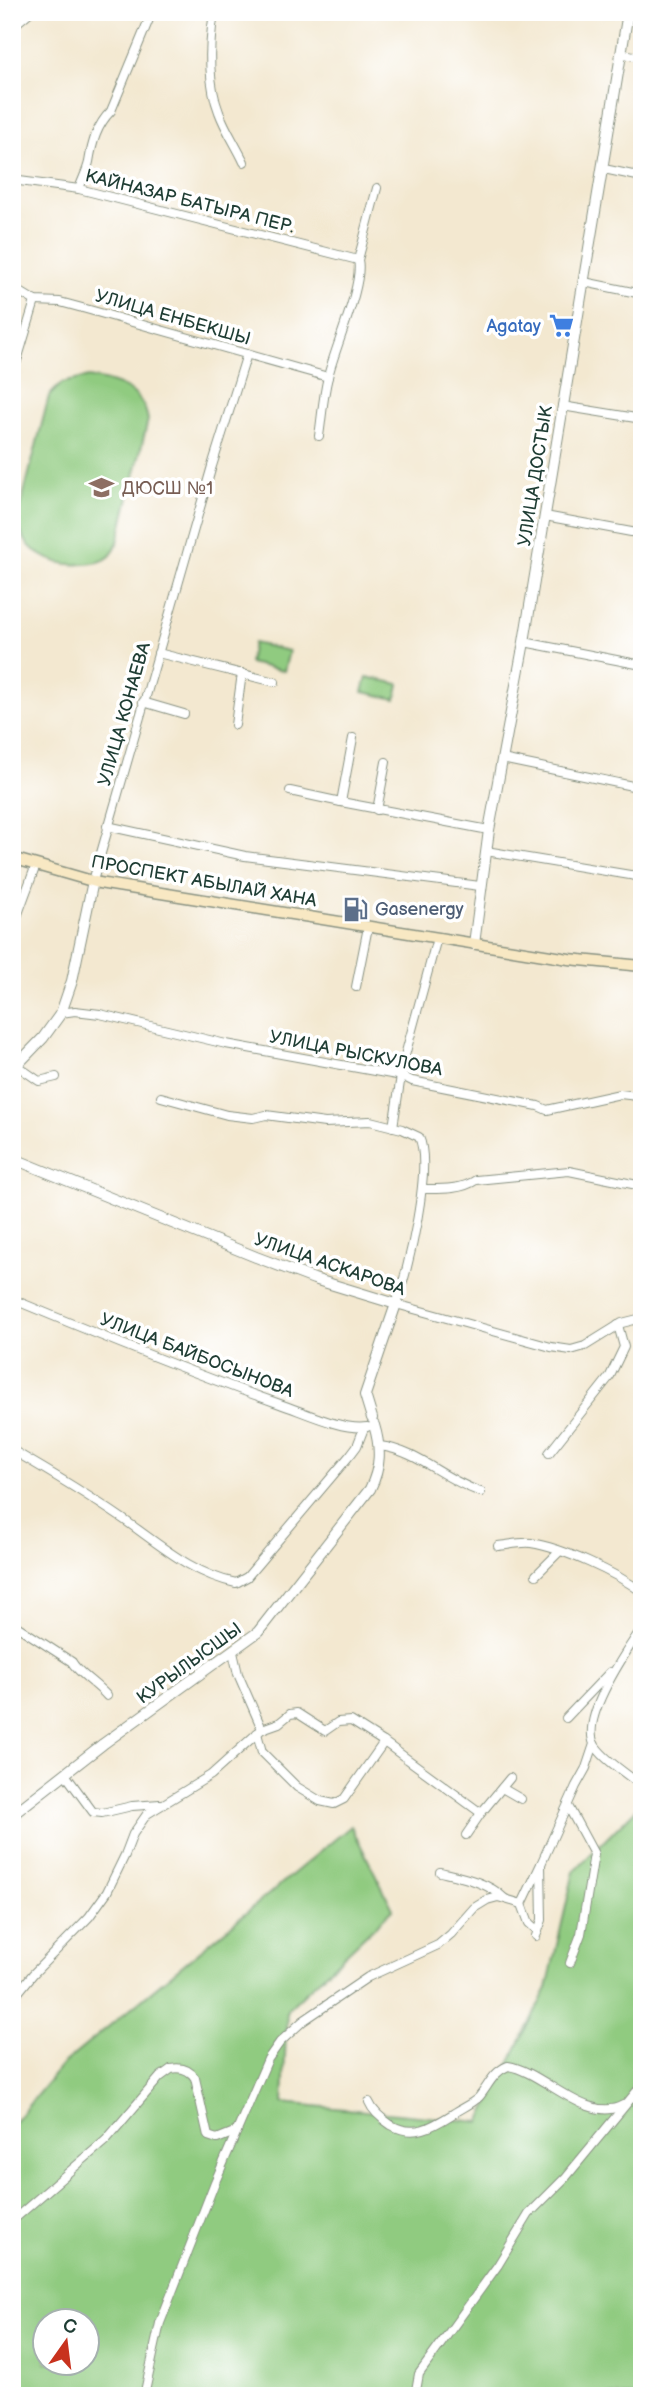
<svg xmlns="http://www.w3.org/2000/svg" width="654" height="2408" font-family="'Balsamiq Sans',sans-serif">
	<rect width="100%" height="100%" fill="#fff"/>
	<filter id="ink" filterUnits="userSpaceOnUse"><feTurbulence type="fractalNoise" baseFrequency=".0143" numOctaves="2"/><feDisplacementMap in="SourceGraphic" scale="14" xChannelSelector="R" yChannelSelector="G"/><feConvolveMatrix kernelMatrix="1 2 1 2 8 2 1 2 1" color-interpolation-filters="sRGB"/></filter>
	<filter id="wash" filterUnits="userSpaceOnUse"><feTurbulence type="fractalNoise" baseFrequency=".00686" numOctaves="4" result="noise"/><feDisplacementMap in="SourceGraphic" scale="28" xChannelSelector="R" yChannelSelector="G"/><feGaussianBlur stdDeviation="1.57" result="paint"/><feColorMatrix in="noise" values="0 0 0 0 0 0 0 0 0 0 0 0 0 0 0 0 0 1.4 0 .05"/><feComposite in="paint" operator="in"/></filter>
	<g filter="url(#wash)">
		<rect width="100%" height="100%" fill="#f3e8d0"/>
		<g fill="#90cb80" stroke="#58845a" stroke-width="2" fill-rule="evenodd">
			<path d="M 89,377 C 117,382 143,389 148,420 L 118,542 C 116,546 113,553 110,556 C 103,563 93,563 84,564 C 53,567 19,551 18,516 L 49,396 L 62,383 Z"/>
			<path d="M 253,643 L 289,651 L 284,671 L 249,663 Z"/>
			<path d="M 367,677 L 399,684 L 396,699 L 363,692 Z"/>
			<path d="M 642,1803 L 642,2396 L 12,2396 L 12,2125 L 62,2065 L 351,1826 L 393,1909 L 287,2010 L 283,2103 L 480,2122 L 547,1988 L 574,1871 ZM 46,2320 L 88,2320 L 88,2362 L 46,2362 Z"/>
		</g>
	</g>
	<g filter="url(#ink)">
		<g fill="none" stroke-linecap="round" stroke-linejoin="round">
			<defs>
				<g id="minor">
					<path d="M 214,12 C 209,44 207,81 219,112 C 225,129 236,145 244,162"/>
					<path d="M 12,27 L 30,12"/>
					<path d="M 621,53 L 642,58"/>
					<path d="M 604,169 L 642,177"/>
					<path d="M 12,180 L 79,189 L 358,260"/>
					<path d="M 79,189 C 82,180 87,171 89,162 C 92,143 97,125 111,111 L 152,12"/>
					<path d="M 584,282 L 642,294"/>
					<path d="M 12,287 L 35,301 L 60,302 L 86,309 L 328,377"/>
					<path d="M 12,377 L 35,301"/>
					<path d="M 562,406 L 642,419"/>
					<path d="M 319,436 C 322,417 323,396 328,377 C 334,349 364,284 358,260 L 377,188"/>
					<path d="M 545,516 L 642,534"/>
					<path d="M 524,642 L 642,665"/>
					<path d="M 158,653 L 275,682"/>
					<path d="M 143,702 L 184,714"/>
					<path d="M 235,725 L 242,673"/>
					<path d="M 353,738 L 341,802 L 489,830"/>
					<path d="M 502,759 L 642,788"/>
					<path d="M 290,791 L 341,802"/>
					<path d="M 377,810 L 386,762"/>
					<path d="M 107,826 L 245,856 L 480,886"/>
					<path d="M 486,851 L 642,877"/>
					<path d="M 93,881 L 212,466 L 247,354"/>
					<path d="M 12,930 L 36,865"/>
					<path d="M 356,987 L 368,927"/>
					<path d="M 61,1013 L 75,1011 L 100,1014 L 226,1044 L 402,1076 L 412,1081 L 538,1106 L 547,1110 L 620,1094 L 637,1096 L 642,1101"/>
					<path d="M 16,1065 L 39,1081 L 56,1077"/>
					<path d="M 161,1097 L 227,1115 L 253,1118 L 266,1115 L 325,1123 L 370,1121 L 402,1129 L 419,1137 C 433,1167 408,1272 396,1304 L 551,1347 L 571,1350 L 585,1346 L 622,1323 L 642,1318"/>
					<path d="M 393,1127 L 403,1063 L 437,938"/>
					<path d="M 12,1159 L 16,1172 L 12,1191"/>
					<path d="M 423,1189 C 439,1189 462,1190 476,1180 L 569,1171 L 642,1186"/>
					<path d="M 12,1299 C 101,1336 189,1372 280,1404 C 304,1412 343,1431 367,1427"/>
					<path d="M 380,1446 C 418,1451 444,1480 481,1492"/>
					<path d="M 12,1450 C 50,1472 88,1495 123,1519 C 159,1544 192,1574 236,1583 L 247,1577 L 351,1454 L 357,1446 L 364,1428"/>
					<path d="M 549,1453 L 610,1376 L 624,1347 L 618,1325"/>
					<path d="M 498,1546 C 508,1545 521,1542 531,1543 C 562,1548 617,1573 642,1592"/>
					<path d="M 536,1575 L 559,1552"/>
					<path d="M 12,1623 L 72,1662 C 77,1672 98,1685 107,1696"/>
					<path d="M 642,1628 C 627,1650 577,1722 596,1747 C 607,1762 627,1774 642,1786"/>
					<path d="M 233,1652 L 238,1674 L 262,1729"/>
					<path d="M 566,1718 L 610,1672"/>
					<path d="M 257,1733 L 262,1752 L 297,1787 L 320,1801 L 334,1804 L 344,1799 L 384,1742"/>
					<path d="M 65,1774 L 93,1812 L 102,1813 L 132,1806 L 160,1804"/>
					<path d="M 502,1788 L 521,1799"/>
					<path d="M 568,1806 L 594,1854 L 581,1934 L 570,1963"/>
					<path d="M 466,1835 L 481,1813"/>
					<path d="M 440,1872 C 461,1877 488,1882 504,1898"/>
					<path d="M 522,1904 L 529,1923 L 538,1931"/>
					<path d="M 536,1936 L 542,1920 L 541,1864 L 576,1786 L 586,1768 L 594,1744"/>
					<path d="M 12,2000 L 33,1974 L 89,1917 L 107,1892 L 125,1855 L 133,1834 L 147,1814 L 211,1775 L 262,1729 L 279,1723 L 290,1714 L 297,1713 L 325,1731 L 338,1722 L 351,1721 L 384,1742 L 481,1813 L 510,1778"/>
					<path d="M 369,2102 C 373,2112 382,2119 391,2125 C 416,2139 435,2125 456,2112 C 464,2107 473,2103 479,2097 C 489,2085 493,2072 508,2066 C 543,2071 587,2125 623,2105"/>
					<path d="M 12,2221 L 106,2140 L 160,2077 L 171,2069 C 181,2067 189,2069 195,2078 L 208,2136 L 217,2139 L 237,2131"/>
					<path d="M 144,2396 L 160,2323 L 215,2182 L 268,2059 L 280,2042 L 303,2021 L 368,1977 L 438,1945 L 451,1934 L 474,1908 L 487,1900 L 498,1897 L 522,1904 L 541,1864"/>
					<path d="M 415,2396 L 419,2374 L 498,2265 L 529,2214 L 566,2177 L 642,2085"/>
				</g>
				<g id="tertiary">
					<path d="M 474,944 L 489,830 L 524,642 L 628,12"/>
					<path d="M 12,1070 L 43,1038 L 61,1013 L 72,981 L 93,881"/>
					<path d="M 12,1158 L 256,1257 L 314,1279 L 396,1304 L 365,1395 L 372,1418"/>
					<path d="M 12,1815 L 103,1744 L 258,1632 L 370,1489 C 381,1467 381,1448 374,1425"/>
				</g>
				<path id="secondary" d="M 12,858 L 99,883 L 569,959 L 642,966"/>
			</defs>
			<use href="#minor" stroke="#899282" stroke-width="10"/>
			<use href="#tertiary" stroke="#899282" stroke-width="12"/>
			<use href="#secondary" stroke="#899282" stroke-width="13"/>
			<use href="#minor" stroke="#fff" stroke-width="8"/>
			<use href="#tertiary" stroke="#fff" stroke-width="10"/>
			<use href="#secondary" stroke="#f8e8c3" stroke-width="10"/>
		</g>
	</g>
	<defs>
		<symbol id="supermarket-bare" viewBox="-9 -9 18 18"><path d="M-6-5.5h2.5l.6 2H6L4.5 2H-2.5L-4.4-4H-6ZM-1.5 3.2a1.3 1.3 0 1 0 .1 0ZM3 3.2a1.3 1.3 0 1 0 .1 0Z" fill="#3f7fe0" stroke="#fff" stroke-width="2.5" paint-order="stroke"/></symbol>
		<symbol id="school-bare" viewBox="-9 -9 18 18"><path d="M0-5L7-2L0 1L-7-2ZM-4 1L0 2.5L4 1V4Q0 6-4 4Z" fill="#8d6e63" stroke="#fff" stroke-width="2.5" paint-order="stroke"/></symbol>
		<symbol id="fuel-bare" viewBox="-9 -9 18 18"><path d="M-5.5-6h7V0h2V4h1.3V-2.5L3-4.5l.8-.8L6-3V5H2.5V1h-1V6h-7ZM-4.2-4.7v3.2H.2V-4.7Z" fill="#5c6f8a" stroke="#fff" stroke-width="2.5" paint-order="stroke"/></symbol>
	</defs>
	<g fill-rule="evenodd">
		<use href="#supermarket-bare" x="544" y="308" width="35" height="35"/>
		<use href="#school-bare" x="84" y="470" width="35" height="35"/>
		<use href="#fuel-bare" x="338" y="892" width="35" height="35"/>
	</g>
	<g text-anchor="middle" stroke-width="7" stroke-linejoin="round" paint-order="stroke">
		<g font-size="18" fill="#1f3d34" stroke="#fff">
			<text transform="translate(190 201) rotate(14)" y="6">КАЙНАЗАР БАТЫРА ПЕР.</text>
			<text transform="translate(173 317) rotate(16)" y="6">УЛИЦА ЕНБЕКШЫ</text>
			<text transform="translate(535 476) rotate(-81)" y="6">УЛИЦА ДОСТЫК</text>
			<text transform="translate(124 714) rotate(-74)" y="6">УЛИЦА КОНАЕВА</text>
			<text transform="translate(204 881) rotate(10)" y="6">ПРОСПЕКТ АБЫЛАЙ ХАНА</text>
			<text transform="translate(356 1053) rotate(11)" y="6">УЛИЦА РЫСКУЛОВА</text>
			<text transform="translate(330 1264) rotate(19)" y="6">УЛИЦА АСКАРОВА</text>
			<text transform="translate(197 1355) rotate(21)" y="6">УЛИЦА БАЙБОСЫНОВА</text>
			<text transform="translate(189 1663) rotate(-36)" y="6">КУРЫЛЫСШЫ</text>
		</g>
		<g font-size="18" fill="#366cbe" stroke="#fff" text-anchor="end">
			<text x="541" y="332">Agatay</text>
		</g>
		<g font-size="18" fill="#785e54" stroke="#fff" text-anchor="start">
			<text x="122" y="494">ДЮСШ №1</text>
		</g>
		<g font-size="18" fill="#4e5e75" stroke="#fff" text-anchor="start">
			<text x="375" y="915">Gasenergy</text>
		</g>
	</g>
	<rect width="654" height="2408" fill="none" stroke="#fff" stroke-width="42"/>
	<g transform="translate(66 2342) rotate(14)"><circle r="33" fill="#ffffff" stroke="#a5b1ae" stroke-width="2"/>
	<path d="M0-5L12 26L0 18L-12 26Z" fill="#c8321e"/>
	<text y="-10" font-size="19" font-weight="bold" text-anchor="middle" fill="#1f3d34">С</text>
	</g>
</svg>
